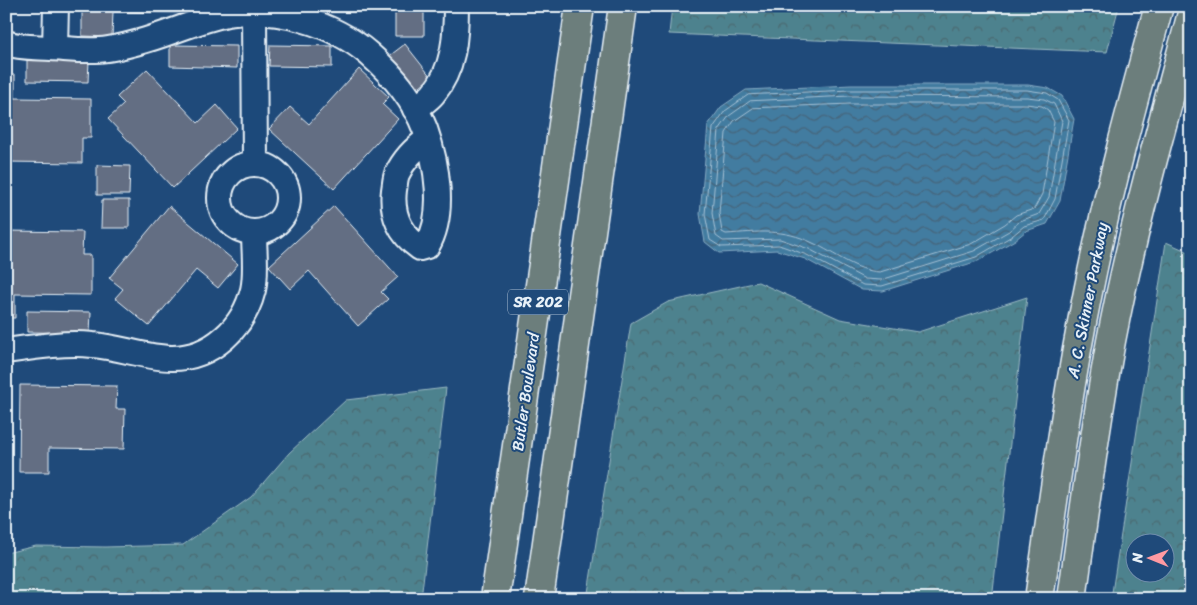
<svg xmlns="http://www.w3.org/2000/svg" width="1197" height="605" font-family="Sriracha,sans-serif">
	<defs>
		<pattern id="forest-crowns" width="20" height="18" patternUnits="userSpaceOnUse" patternTransform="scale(1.25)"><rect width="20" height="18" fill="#4e828e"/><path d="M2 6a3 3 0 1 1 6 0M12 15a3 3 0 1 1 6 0" fill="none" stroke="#4a686f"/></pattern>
		<pattern id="water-waves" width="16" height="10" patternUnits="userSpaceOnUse" patternTransform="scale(1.25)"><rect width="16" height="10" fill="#437ba0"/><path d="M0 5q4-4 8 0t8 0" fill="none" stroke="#446479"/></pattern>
	</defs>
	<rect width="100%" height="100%" fill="#1f4a7a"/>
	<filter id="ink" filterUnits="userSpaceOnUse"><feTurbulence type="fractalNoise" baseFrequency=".02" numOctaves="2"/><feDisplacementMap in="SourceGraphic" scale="10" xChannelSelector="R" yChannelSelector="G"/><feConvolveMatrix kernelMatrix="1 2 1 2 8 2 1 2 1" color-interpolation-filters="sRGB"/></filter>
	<g filter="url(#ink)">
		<g fill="url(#forest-crowns)" stroke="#9bbac3" fill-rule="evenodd">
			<path d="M 672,6 L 1119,6 L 1107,52 L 669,34 Z"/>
			<path d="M 1166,242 L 1191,253 L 1191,599 L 1111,599 ZM 1134,542 L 1164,542 L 1164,572 L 1134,572 Z"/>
			<path d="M 758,282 L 840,319 L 918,332 L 1027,297 L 992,599 L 587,599 L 631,323 L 668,302 Z"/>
			<path d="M 446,388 L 421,599 L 6,599 L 6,553 L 36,546 L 105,547 L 183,545 L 251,497 L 289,453 L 346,400 Z"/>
		</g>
		<path fill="url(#water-waves)" stroke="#85aac3" d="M 851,85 L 1028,85 L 1048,88 L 1062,96 L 1074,119 L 1060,201 L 1047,224 L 1026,231 L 1015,240 L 978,261 L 883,291 L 862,290 L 805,259 L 777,250 L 719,253 L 705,242 L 700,214 L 708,125 L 721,107 L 746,90 Z"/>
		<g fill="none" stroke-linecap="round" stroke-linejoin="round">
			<g stroke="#a6c2d5" stroke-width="1">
				<path d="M 851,90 L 1027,90 L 1047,93 L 1058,100 L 1069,120 L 1055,199 L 1044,220 L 1024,226 L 1012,236 L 976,257 L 882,286 L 863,285 L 807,255 L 779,245 L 721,247 L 710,240 L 705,214 L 713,128 L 725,111 L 748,95 Z"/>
				<path d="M 851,96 L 1027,97 L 1044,99 L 1054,104 L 1062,121 L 1049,197 L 1039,214 L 1020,221 L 1009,231 L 974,251 L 881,280 L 865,279 L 809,249 L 780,239 L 723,241 L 716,236 L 712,213 L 719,130 L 729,116 L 750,101 Z"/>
				<path d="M 851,104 L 1026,104 L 1042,106 L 1048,110 L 1054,122 L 1042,194 L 1034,209 L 1016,215 L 1005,224 L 971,244 L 880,272 C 856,271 835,253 813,243 C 783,228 758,232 726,234 L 722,232 L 719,213 L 726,133 L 734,121 L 753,108 Z"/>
			</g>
		</g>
		<g fill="#636e83" stroke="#e8f1f8">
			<path d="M 82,6 L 187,6 L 187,13 L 113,12 L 112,37 L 82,36 Z"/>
			<path d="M 319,6 L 424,6 L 424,36 L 395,36 L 395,12 L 319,12 Z"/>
			<path d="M 405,44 L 431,77 L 414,91 L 388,57 Z"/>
			<path d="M 170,45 L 237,46 L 237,68 L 170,66 Z"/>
			<path d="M 270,45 L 332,46 L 332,67 L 269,66 Z"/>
			<path d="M 27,60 L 89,61 L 88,82 L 27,81 Z"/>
			<path d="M 147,69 L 198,123 L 217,105 L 237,128 L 173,188 L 108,119 L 124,104 L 117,97 Z"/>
			<path d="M 359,69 L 389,97 L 382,104 L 398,119 L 334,189 L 269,129 L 290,107 L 309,124 Z"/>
			<path d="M 6,75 L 15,75 L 15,98 L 91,99 L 91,138 L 82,138 L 82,163 L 6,162 Z"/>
			<path d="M 97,165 L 130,166 L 129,195 L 97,195 Z"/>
			<path d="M 102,200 L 129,200 L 129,228 L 101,228 Z"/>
			<path d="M 169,206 L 238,264 L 218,288 L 196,270 L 149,326 L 115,298 L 123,289 L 109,278 Z"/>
			<path d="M 334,206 L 398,277 L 381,292 L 388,299 L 358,326 L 309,271 L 290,289 L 269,266 Z"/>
			<path d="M 6,231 L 83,232 L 82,255 L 91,255 L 91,295 L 15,294 L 15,318 L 6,318 Z"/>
			<path d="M 27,311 L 91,312 L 90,333 L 27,332 Z"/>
			<path d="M 20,385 L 117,386 L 116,409 L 125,409 L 124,449 L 49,448 L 49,472 L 19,472 Z"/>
		</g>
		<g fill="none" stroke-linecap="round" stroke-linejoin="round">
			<defs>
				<g id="minor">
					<path d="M 254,13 L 255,163"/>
					<path d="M 6,43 C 20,48 37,47 51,48 C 69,49 90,52 108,49 C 134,45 159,36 184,27 C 198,22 213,17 227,14 C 275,6 333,23 369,54 C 392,74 414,100 425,129 C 437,163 446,214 427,246 L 420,248 C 400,234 391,214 394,190 C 395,185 395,179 397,174 C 404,159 415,148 428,139"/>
					<path d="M 55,48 L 56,6"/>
					<path d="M 415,109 C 421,104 428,100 433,94 C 454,69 456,37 456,6"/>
					<circle cx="254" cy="198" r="34"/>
					<path d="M 6,351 C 34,347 65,342 93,345 C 120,347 146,358 172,358 C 212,358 244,327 253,290 C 257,272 254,251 254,233"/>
				</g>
				<g id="major">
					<path d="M 1039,599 C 1054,496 1067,394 1088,292 C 1107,196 1133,101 1159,6"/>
					<path d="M 1072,599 C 1084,513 1095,426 1111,341 C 1132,231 1162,125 1191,17"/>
				</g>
				<g id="highway">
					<path d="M 495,599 L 580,6"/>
					<path d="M 539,599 L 623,6"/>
				</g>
			</defs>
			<use href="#minor" stroke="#e8f1f8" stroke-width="28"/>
			<use href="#major" stroke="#e8f1f8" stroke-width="31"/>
			<use href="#highway" stroke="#e8f1f8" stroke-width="31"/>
			<use href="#minor" stroke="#1f4a7a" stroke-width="24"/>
			<use href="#major" stroke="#6c7e7c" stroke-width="28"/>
			<use href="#highway" stroke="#6c7e7c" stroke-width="28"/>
		</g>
	</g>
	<g text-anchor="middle" stroke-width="4" stroke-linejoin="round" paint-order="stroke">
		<rect fill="#1f4a7a" stroke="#acbfd2" stroke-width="1" x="508" y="289.5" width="60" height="25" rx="4"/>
		<g font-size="15" font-weight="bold" fill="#e8f1f8">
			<text x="538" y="307">SR 202</text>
		</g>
		<g font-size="16" fill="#e8f1f8" stroke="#1f4a7a">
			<text transform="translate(1087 300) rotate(-79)" y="6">A. C. Skinner Parkway</text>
			<text transform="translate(525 392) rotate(-82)" y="6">Butler Boulevard</text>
		</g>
	</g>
	<rect width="1197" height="605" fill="none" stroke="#1f4a7a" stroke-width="25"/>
	<rect x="12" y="12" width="1172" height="580" fill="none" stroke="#e8f1f8" stroke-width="2" filter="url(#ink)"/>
	<g transform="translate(1150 558) rotate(271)"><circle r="24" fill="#1f4a7a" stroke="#6f8dac"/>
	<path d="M0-4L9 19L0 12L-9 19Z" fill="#ff9aa2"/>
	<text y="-8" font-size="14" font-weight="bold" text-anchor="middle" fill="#e8f1f8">N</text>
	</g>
</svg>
